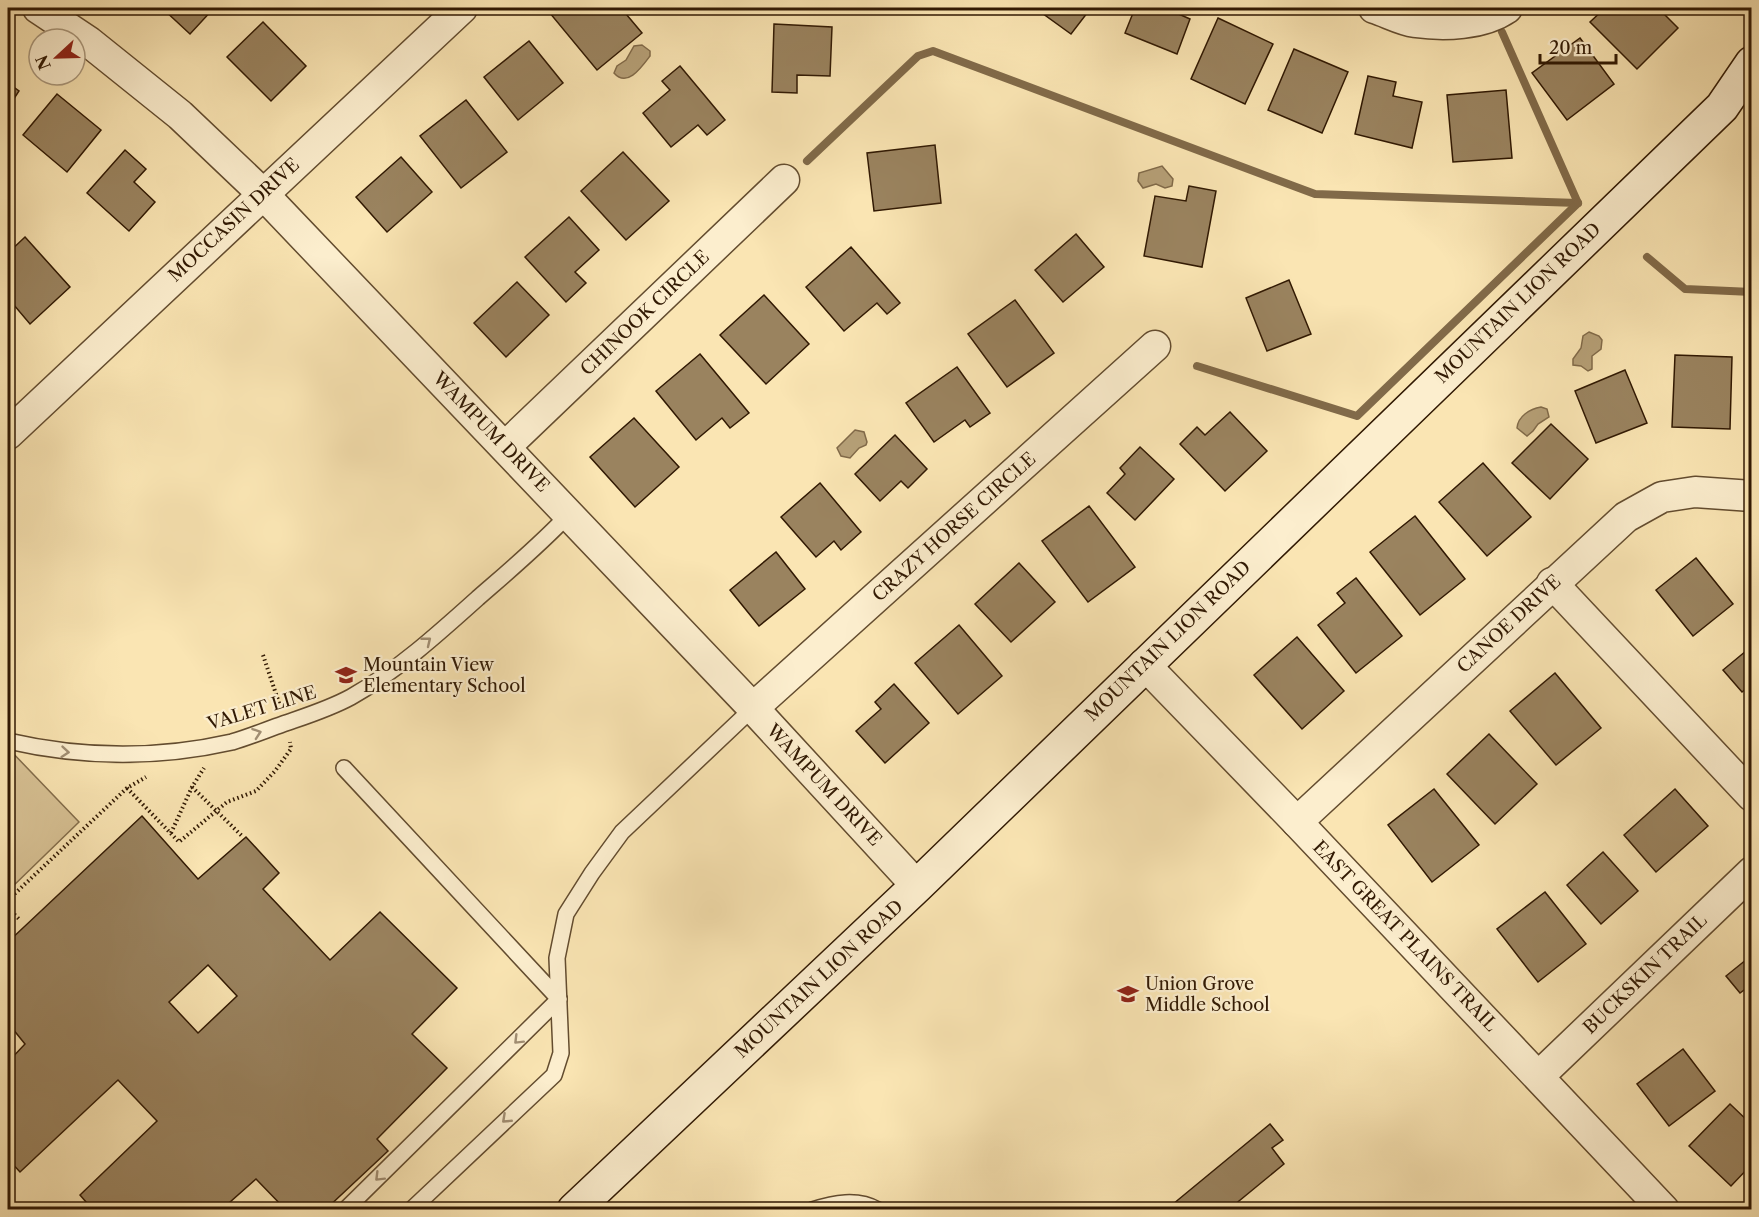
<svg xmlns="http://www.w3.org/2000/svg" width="1759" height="1217" font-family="'Libre Caslon Text',serif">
	<rect width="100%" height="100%" fill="#fae5b3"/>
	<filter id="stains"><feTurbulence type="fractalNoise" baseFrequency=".00333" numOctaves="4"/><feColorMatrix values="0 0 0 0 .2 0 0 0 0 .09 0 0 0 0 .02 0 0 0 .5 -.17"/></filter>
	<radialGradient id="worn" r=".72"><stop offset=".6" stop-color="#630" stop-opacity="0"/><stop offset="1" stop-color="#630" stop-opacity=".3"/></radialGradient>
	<path fill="#d8c295" stroke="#846e4c" stroke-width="1.5" d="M 8,748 L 79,822 L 8,891 Z"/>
	<g fill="#b6a077" stroke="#816a49" stroke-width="1.5">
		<path d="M 642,45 L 650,51 L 650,56 C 641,68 627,88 614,73 L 617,66 L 626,60 L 634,46 Z"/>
		<path d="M 1162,166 L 1173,179 L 1172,186 L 1165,188 L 1156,184 L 1143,188 L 1138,181 L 1139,173 Z"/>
		<path d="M 1589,332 L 1599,336 L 1602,340 L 1601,349 L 1592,356 L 1592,369 L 1588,371 L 1581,366 L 1573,365 L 1573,359 L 1581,348 L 1583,336 Z"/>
		<path d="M 1541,407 L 1547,409 L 1549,417 L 1538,424 L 1533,431 L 1527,436 L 1517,428 C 1518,416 1530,409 1541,407 Z"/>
		<path d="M 855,430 L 864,432 L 867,442 L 866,445 L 859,448 L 850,458 L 841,456 L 837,448 Z"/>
	</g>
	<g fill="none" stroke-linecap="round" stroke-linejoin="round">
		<g stroke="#816a49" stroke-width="8">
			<path d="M 1502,32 L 1578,203"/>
			<path d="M 807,161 L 918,56 L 933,51 L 1315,194 L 1578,203"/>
			<path d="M 1647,257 L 1685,289 L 1752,292"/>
			<path d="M 1197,366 L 1357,416 L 1578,203"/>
		</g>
	</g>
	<g fill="#9a835f" stroke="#311903" stroke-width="1.5" fill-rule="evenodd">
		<path d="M 162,8 L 214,8 L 190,34 Z"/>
		<path d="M 555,8 L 621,8 L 642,33 L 597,70 L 549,12 Z"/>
		<path d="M 1035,8 L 1091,8 L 1071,34 Z"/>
		<path d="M 1135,8 L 1165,8 L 1190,19 L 1177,54 L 1125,33 Z"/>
		<path d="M 1605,8 L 1658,8 L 1678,28 L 1637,69 L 1590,22 Z"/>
		<path d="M 1218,18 L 1273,44 L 1245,104 L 1191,79 Z"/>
		<path d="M 263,22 L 306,66 L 271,101 L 227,57 Z"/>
		<path d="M 774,24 L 832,27 L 830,76 L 797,75 L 797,93 L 772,92 Z"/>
		<path d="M 1580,38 L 1614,84 L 1567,120 L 1532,73 Z"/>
		<path d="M 529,41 L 563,83 L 518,120 L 484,77 Z"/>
		<path d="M 1294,49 L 1348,72 L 1322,133 L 1268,110 Z"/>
		<path d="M 680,66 L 725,120 L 707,135 L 698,125 L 671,147 L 643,113 L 670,90 L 662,81 Z"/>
		<path d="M 1368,76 L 1396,82 L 1393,96 L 1422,102 L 1412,148 L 1355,134 Z"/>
		<path d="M 8,83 L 19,91 L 8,108 Z"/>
		<path d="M 1506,90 L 1512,158 L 1453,162 L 1447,95 Z"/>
		<path d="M 57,94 L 101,130 L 67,172 L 23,135 Z"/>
		<path d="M 466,100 L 507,152 L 461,188 L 420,136 Z"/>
		<path d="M 935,145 L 941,203 L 874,211 L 867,153 Z"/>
		<path d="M 125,150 L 146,169 L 134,182 L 155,202 L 129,231 L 87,193 Z"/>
		<path d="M 623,152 L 669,201 L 626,240 L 581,191 Z"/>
		<path d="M 401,157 L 432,192 L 387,232 L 356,197 Z"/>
		<path d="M 1189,186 L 1216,191 L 1202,267 L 1144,256 L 1155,196 L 1186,201 Z"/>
		<path d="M 569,217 L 599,250 L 575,272 L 586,283 L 566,302 L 525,257 Z"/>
		<path d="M 1076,234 L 1104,267 L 1063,302 L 1035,270 Z"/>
		<path d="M 25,237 L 70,287 L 30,324 L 8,298 L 8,253 Z"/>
		<path d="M 851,247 L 900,303 L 887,314 L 877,303 L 844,331 L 806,287 Z"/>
		<path d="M 1289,280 L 1311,334 L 1267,351 L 1246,298 Z"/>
		<path d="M 517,282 L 549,315 L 506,357 L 474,323 Z"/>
		<path d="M 764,295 L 809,344 L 766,384 L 720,335 Z"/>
		<path d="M 1015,300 L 1054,353 L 1007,387 L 968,334 Z"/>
		<path d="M 700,354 L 749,413 L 730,428 L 722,418 L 696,440 L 656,391 Z"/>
		<path d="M 1675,355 L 1732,357 L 1730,429 L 1672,427 Z"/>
		<path d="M 957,367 L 990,413 L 970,427 L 965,420 L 934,442 L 906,403 Z"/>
		<path d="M 1625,370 L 1647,423 L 1596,443 L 1575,391 Z"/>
		<path d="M 1230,412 L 1267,451 L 1225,491 L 1180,444 L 1197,427 L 1205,435 Z"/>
		<path d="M 634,418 L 679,467 L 635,507 L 590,457 Z"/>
		<path d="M 1551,424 L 1588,459 L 1550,499 L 1512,463 Z"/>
		<path d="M 895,435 L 927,469 L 908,488 L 901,481 L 880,501 L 855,474 Z"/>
		<path d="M 1140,447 L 1174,479 L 1135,520 L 1107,493 L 1125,474 L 1120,468 Z"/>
		<path d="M 1483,463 L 1531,517 L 1487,556 L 1439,502 Z"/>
		<path d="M 820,483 L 861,532 L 841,550 L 834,541 L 816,557 L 781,517 Z"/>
		<path d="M 1089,506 L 1135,567 L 1088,602 L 1042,541 Z"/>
		<path d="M 1415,516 L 1465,579 L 1420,615 L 1370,552 Z"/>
		<path d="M 776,552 L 805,589 L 759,626 L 730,590 Z"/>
		<path d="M 1696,558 L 1733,604 L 1693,636 L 1656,590 Z"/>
		<path d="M 1019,563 L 1055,602 L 1011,642 L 975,604 Z"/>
		<path d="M 1356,578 L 1402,636 L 1356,673 L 1318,625 L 1345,603 L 1337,593 Z"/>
		<path d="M 959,625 L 1002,676 L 958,714 L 915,663 Z"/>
		<path d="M 1297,637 L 1344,691 L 1302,729 L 1254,675 Z"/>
		<path d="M 1752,646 L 1752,684 L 1742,692 L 1723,670 Z"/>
		<path d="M 1555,673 L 1601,728 L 1556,765 L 1510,711 Z"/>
		<path d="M 894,684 L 929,723 L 885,763 L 856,731 L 881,709 L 875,702 Z"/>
		<path d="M 1489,734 L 1537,784 L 1495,824 L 1447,774 Z"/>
		<path d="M 1434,789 L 1479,845 L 1432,882 L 1388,825 Z"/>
		<path d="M 1675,789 L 1708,826 L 1656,872 L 1624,835 Z"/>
		<path d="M 142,816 L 198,879 L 246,837 L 279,873 L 263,889 L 330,960 L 380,912 L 457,988 L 412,1034 L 447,1068 L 377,1139 L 388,1151 L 325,1210 L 286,1210 L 256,1179 L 221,1210 L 93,1210 L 80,1195 L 157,1121 L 118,1080 L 20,1172 L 8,1159 L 8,1062 L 25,1044 L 8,1023 L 8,942 ZM 208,965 L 237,996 L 198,1033 L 169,1002 Z"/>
		<path d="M 1603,852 L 1638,891 L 1601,924 L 1567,885 Z"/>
		<path d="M 1545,892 L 1586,944 L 1538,982 L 1497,929 Z"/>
		<path d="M 1752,955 L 1752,986 L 1751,985 L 1740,993 L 1726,976 Z"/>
		<path d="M 1683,1049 L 1715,1091 L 1669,1126 L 1637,1084 Z"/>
		<path d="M 1730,1104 L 1752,1125 L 1752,1164 L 1731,1186 L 1689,1146 Z"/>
		<path d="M 1270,1124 L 1283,1140 L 1272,1148 L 1284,1164 L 1228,1210 L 1178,1210 L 1173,1204 Z"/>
	</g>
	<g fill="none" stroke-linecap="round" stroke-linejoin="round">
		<defs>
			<g id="lane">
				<path d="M 8,741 C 82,758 157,759 232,742 C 249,737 266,730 283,724 C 306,716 329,709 351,697 C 397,671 439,633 479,597 C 510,570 541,544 569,514"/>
				<path d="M 344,768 L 559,999"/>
				<path d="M 345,1210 L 559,999"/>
				<path d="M 411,1210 L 554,1075 L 561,1053 L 557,958 L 566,914 L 592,873 L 622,832 L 753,708"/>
				<path d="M 812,1210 C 834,1203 857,1198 878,1210"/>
			</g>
			<g id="street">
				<path d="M 38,8 L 89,42 L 180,115 L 262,193 L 753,708 L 917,886"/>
				<path d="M 1374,8 C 1387,12 1401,20 1415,22 C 1444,26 1482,25 1507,8"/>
				<path d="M 8,434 L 462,8"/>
				<path d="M 505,447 L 784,180"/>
				<path d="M 1552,583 L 1752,796"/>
				<path d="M 1144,664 L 1297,822 L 1664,1210"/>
				<path d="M 753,708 L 1155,346"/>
				<path d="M 1297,822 L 1626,517 L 1662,497 L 1695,492 L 1752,496"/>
				<path d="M 1539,1076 L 1752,872"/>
			</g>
			<path id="secondary" d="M 574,1210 L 917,886 L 1722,107 L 1752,63"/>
		</defs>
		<use href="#lane" stroke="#634c2f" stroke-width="18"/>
		<use href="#street" stroke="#634c2f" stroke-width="33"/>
		<use href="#secondary" stroke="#311903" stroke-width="36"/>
		<g stroke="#311903" stroke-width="4" stroke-dasharray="1.5 3" stroke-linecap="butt">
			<path d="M 263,655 L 280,706"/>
			<path d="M 192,787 L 242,836"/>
			<path d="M 127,788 L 179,842 L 227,802 L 256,791 L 275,771 L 291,749 L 290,742"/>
			<path d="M 171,833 L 192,787 L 204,768"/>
			<path d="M 8,900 L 127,788 L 146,777"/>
			<path d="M 8,908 L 20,920"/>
		</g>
		<use href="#lane" stroke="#fceece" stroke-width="15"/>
		<use href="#street" stroke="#fceece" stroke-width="30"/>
		<use href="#secondary" stroke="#fceece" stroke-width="33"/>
	</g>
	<defs><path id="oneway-chevron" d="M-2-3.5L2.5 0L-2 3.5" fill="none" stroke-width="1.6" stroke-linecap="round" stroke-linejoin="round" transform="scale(1.5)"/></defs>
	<g stroke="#a18e73">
		<use href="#oneway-chevron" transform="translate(427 641) rotate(-39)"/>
		<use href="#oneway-chevron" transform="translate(257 733) rotate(-19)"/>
		<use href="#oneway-chevron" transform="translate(65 752) rotate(5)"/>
		<use href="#oneway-chevron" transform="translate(518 1040) rotate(135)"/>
		<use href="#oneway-chevron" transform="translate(506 1119) rotate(137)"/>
		<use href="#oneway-chevron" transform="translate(379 1177) rotate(135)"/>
	</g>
	<defs>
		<symbol id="school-bare" viewBox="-9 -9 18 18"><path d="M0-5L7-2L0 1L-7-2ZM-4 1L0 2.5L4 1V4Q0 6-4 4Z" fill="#8f2418" stroke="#fceece" stroke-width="2.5" paint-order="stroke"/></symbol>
	</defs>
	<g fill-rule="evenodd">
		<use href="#school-bare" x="331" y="660" width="30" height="30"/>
		<use href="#school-bare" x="1113" y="979" width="30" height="30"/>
	</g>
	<g text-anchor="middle" stroke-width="4.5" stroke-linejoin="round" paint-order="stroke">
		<g font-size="18" fill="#311903" stroke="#fceece">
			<text transform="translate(234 220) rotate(-43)" y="6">MOCCASIN DRIVE</text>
			<text transform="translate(1518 303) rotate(-44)" y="6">MOUNTAIN LION ROAD</text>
			<text transform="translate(645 313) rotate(-44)" y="6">CHINOOK CIRCLE</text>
			<text transform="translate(491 432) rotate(46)" y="6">WAMPUM DRIVE</text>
			<text transform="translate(954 527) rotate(-42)" y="6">CRAZY HORSE CIRCLE</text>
			<text transform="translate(1509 624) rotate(-43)" y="6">CANOE DRIVE</text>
			<text transform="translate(1168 641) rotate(-44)" y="6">MOUNTAIN LION ROAD</text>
			<text transform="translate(262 708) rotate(-17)" y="6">VALET LINE</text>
			<text transform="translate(824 785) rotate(47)" y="6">WAMPUM DRIVE</text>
			<text transform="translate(1405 936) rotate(46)" y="6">EAST GREAT PLAINS TRAIL</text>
			<text transform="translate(1645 974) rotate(-44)" y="6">BUCKSKIN TRAIL</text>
			<text transform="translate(819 979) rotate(-43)" y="6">MOUNTAIN LION ROAD</text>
		</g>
		<g font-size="18" fill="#311903" stroke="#fceece" text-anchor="start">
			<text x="363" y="671">Mountain View<tspan x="363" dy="21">Elementary School</tspan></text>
			<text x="1145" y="990">Union Grove<tspan x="1145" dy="21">Middle School</tspan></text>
		</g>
	</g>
	<rect width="1759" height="1217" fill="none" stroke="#fae5b3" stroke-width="30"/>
	<rect x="9" y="9" width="1741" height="1199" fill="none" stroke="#311903" stroke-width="3"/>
	<rect x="15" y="15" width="1729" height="1187" fill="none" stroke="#311903" stroke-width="1.5"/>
	<g transform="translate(57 57) rotate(248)"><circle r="28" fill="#fceece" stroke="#ab997d" stroke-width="1.5"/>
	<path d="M0-4.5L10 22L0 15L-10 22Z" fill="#8f2418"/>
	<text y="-9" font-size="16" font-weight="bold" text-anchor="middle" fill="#311903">N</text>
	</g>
	<path d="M1540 54v9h76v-9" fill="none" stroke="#311903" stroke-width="3"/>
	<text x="1549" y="54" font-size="18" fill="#311903" stroke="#fceece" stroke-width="4.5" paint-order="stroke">20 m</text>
	<rect width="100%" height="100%" filter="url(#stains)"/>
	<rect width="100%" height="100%" fill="url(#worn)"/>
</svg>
